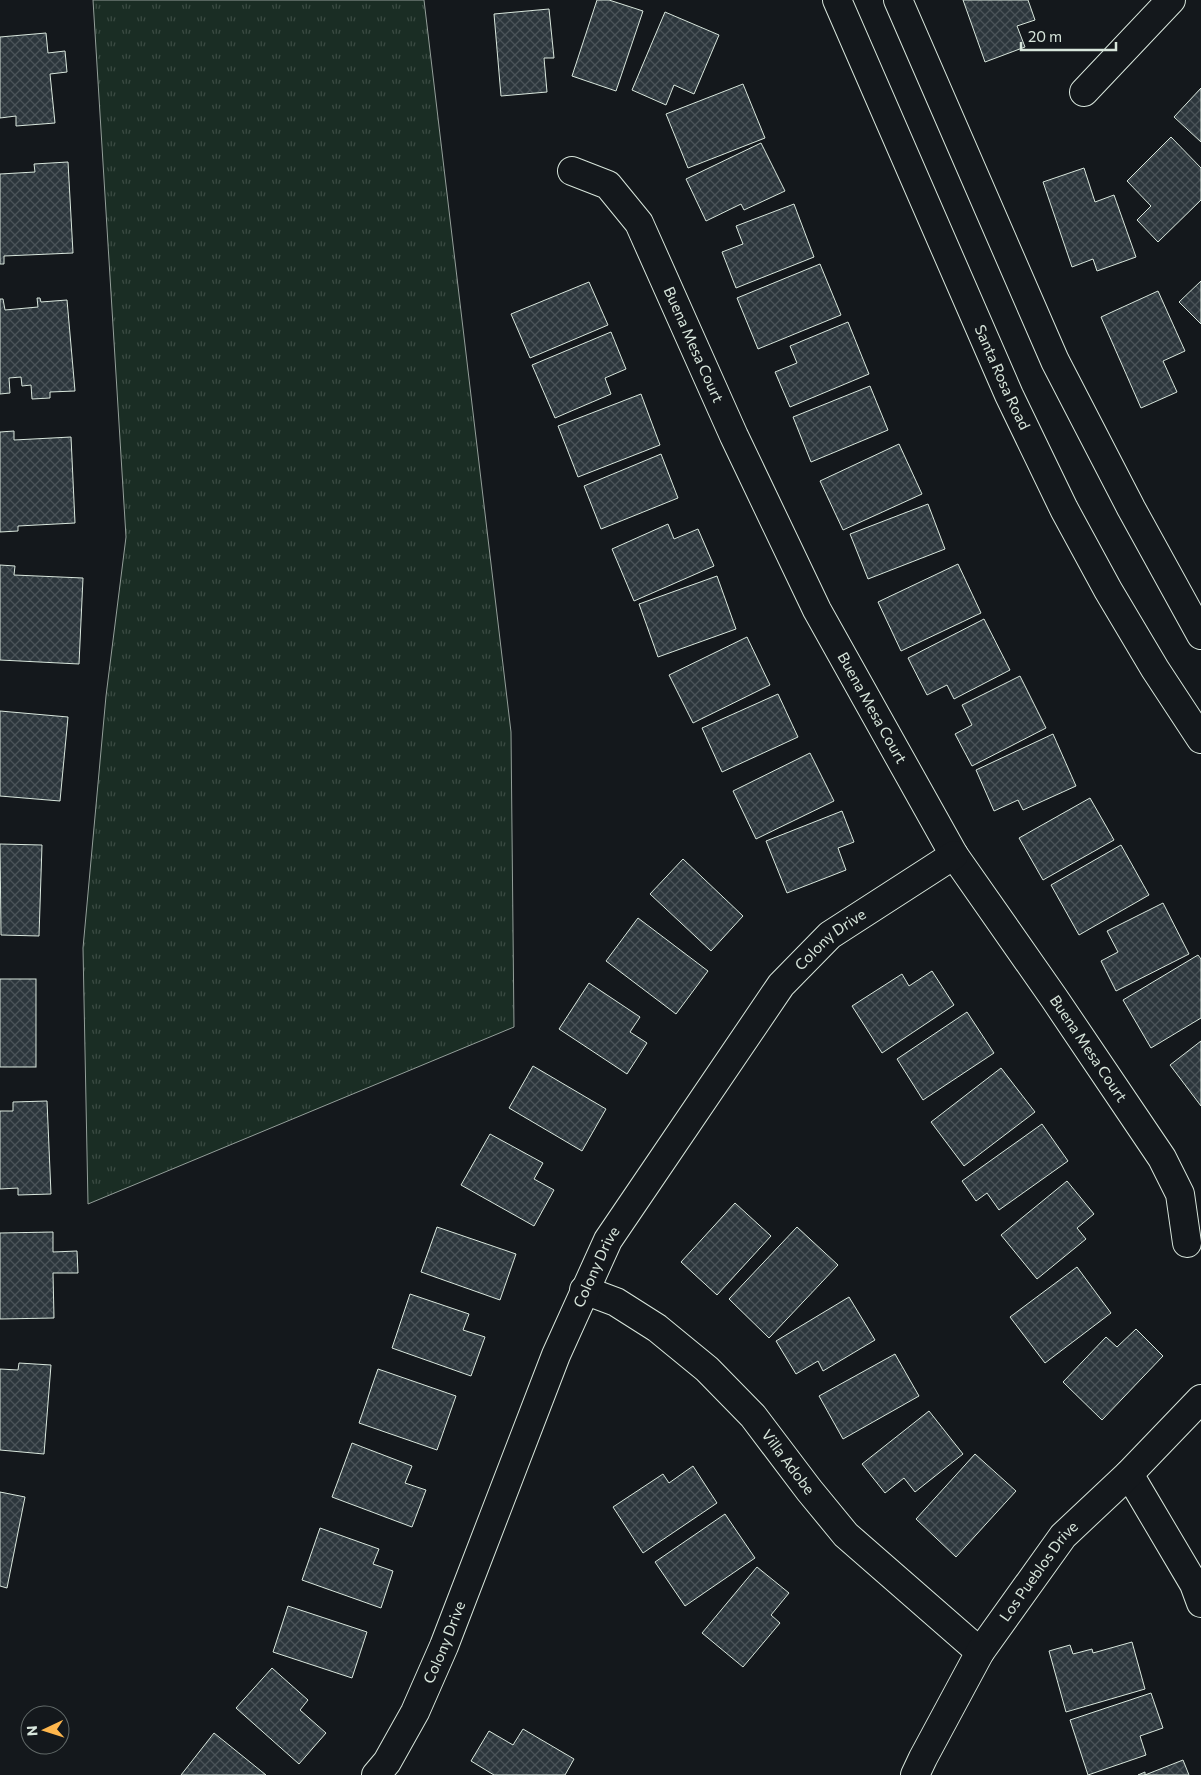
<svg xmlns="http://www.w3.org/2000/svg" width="1201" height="1775" font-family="Commissioner,sans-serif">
	<defs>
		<pattern id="park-tufts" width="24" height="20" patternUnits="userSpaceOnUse" patternTransform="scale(1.25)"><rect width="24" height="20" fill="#1a2d24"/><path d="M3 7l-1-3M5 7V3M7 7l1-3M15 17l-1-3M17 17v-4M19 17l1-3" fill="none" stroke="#3b4b43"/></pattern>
		<pattern id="building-cross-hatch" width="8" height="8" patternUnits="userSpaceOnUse" patternTransform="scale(1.25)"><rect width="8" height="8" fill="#2c363c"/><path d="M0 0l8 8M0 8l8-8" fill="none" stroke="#4a5358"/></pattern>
	</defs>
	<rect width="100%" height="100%" fill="#14181c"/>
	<path fill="url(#park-tufts)" stroke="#939e99" d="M 93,0 L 424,0 L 511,732 L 514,1027 L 88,1204 L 83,948 L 106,696 L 126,537 Z"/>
	<g fill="url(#building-cross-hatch)" stroke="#d8e6dc">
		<path d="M 597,0 L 609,0 L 643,11 L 616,91 L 572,76 Z"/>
		<path d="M 963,0 L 1028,0 L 1035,20 L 1017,26 L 1025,47 L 985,62 Z"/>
		<path d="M 549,9 L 554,58 L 544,58 L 547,92 L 501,96 L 494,14 Z"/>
		<path d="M 665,12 L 719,35 L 694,94 L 674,85 L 666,105 L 632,90 Z"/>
		<path d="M 46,33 L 48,53 L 65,51 L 67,72 L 50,74 L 55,123 L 16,126 L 16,116 L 0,118 L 0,37 Z"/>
		<path d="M 743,84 L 765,138 L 688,168 L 666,114 Z"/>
		<path d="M 1201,88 L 1201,142 L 1174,117 Z"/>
		<path d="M 1171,137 L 1201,168 L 1201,200 L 1158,242 L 1137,220 L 1151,206 L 1127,181 Z"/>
		<path d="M 761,143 L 785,191 L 744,210 L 741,204 L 706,221 L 686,179 Z"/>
		<path d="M 68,162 L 73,253 L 4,256 L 4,264 L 0,264 L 0,174 L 35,172 L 34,164 Z"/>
		<path d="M 1084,168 L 1095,202 L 1114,195 L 1136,257 L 1097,271 L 1093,259 L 1072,267 L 1043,182 Z"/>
		<path d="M 794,204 L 814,257 L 736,288 L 722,252 L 743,244 L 736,226 Z"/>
		<path d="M 820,264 L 841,315 L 758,349 L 737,298 Z"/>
		<path d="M 1201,281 L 1201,324 L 1179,302 Z"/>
		<path d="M 589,282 L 608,325 L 530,358 L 511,314 Z"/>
		<path d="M 1158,291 L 1185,351 L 1163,361 L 1177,392 L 1141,408 L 1101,317 Z"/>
		<path d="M 37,298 L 40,298 L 41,302 L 67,300 L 75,391 L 50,392 L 50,398 L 32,399 L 31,385 L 22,386 L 21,377 L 9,378 L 10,393 L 0,394 L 0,299 L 3,299 L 5,310 L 38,307 Z"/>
		<path d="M 848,322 L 869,374 L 790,407 L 775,372 L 797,363 L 790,346 Z"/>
		<path d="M 611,332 L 626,369 L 605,378 L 611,394 L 555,418 L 532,365 Z"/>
		<path d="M 870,386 L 888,430 L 811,462 L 793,417 Z"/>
		<path d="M 641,394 L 660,445 L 578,477 L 558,426 Z"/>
		<path d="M 14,431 L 14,440 L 71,437 L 75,523 L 18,526 L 18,531 L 0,532 L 0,432 Z"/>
		<path d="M 899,444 L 922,494 L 843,530 L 820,481 Z"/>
		<path d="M 661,454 L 678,498 L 601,529 L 584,486 Z"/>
		<path d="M 928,504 L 945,549 L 868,579 L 850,534 Z"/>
		<path d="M 668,524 L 674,539 L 698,529 L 714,566 L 634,601 L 612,549 Z"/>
		<path d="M 958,564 L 981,613 L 901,651 L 878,602 Z"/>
		<path d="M 0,565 L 15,566 L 14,575 L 83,578 L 79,664 L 0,660 Z"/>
		<path d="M 717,576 L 736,629 L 658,657 L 639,604 Z"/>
		<path d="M 984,619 L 1010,670 L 954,699 L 947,685 L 927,695 L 908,658 Z"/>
		<path d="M 747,637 L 770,685 L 693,723 L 669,675 Z"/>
		<path d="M 1020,676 L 1046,728 L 972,766 L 955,734 L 972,725 L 962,705 Z"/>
		<path d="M 778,694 L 798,737 L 722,772 L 702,728 Z"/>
		<path d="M 0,711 L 68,717 L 60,801 L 0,796 Z"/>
		<path d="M 1053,734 L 1076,786 L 1023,810 L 1018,800 L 994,811 L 976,770 Z"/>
		<path d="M 810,753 L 834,801 L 756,839 L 733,791 Z"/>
		<path d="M 1090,798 L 1114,840 L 1043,880 L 1019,838 Z"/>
		<path d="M 842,811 L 854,842 L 838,848 L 846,870 L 787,893 L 766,841 Z"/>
		<path d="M 0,844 L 42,845 L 39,936 L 1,935 Z"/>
		<path d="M 1121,845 L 1149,895 L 1079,935 L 1051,885 Z"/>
		<path d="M 683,859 L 743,916 L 711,951 L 650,894 Z"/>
		<path d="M 1163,903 L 1189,954 L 1116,991 L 1101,961 L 1118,952 L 1107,931 Z"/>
		<path d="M 638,918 L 708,971 L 676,1014 L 606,961 Z"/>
		<path d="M 1198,955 L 1201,959 L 1201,1018 L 1151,1048 L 1123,1000 Z"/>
		<path d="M 932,971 L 954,1005 L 882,1053 L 852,1006 L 902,974 L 909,986 Z"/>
		<rect x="0" y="979" width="36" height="88"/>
		<path d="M 589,983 L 640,1017 L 630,1032 L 647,1043 L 627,1074 L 559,1029 Z"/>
		<path d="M 967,1012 L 994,1053 L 923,1100 L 897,1059 Z"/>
		<path d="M 1201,1041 L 1201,1106 L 1170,1065 Z"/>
		<path d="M 533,1066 L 606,1109 L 582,1151 L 509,1108 Z"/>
		<path d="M 1001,1068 L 1035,1112 L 964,1166 L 931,1122 Z"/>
		<path d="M 47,1101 L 51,1194 L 18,1195 L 18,1188 L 0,1189 L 0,1111 L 13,1111 L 13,1102 Z"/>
		<path d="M 1042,1124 L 1068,1161 L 999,1210 L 987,1193 L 976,1201 L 962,1181 Z"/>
		<path d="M 490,1134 L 543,1163 L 534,1179 L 554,1190 L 534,1226 L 461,1185 Z"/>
		<path d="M 1067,1181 L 1094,1214 L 1077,1228 L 1086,1239 L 1037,1279 L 1001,1235 Z"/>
		<path d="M 735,1203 L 771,1236 L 717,1295 L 681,1262 Z"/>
		<path d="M 437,1227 L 516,1254 L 500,1300 L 421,1272 Z"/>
		<path d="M 797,1227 L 838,1265 L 769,1338 L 729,1299 Z"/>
		<path d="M 53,1232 L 53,1252 L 77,1251 L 78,1273 L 53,1273 L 54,1318 L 0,1319 L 0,1233 Z"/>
		<path d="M 1077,1267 L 1111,1313 L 1045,1363 L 1010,1317 Z"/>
		<path d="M 410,1294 L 469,1314 L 463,1330 L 485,1337 L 471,1376 L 392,1348 Z"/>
		<path d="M 849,1297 L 875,1340 L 823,1371 L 818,1361 L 796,1374 L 776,1341 Z"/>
		<path d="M 1136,1329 L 1163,1356 L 1102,1420 L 1063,1382 L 1106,1337 L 1117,1347 Z"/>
		<path d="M 895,1354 L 919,1396 L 843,1439 L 819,1396 Z"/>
		<path d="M 19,1363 L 51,1365 L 44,1454 L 0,1450 L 0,1369 L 18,1370 Z"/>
		<path d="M 378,1369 L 456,1396 L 437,1450 L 359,1423 Z"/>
		<path d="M 929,1411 L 963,1454 L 915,1492 L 904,1478 L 885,1493 L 862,1464 Z"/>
		<path d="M 352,1443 L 412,1466 L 405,1483 L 426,1490 L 412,1527 L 332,1497 Z"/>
		<path d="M 975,1454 L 1016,1491 L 956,1557 L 916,1519 Z"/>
		<path d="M 693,1466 L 717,1503 L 643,1553 L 613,1507 L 663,1474 L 669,1483 Z"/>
		<path d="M 0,1492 L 25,1497 L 7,1588 L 0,1586 Z"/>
		<path d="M 725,1514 L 755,1558 L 685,1606 L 655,1562 Z"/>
		<path d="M 320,1528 L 379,1549 L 373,1564 L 393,1571 L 381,1608 L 302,1580 Z"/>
		<path d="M 757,1567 L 789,1593 L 771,1615 L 780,1623 L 743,1667 L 702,1633 Z"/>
		<path d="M 288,1606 L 367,1632 L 352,1678 L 273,1652 Z"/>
		<path d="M 1132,1642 L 1145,1689 L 1066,1712 L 1049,1651 L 1070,1645 L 1073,1654 L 1092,1649 L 1093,1653 Z"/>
		<path d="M 272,1668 L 308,1700 L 300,1710 L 326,1733 L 299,1764 L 236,1708 Z"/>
		<path d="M 1151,1693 L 1163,1728 L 1140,1736 L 1146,1755 L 1088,1775 L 1070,1720 Z"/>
		<path d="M 523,1729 L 574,1759 L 565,1775 L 494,1775 L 471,1761 L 489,1731 L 513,1745 Z"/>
		<path d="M 214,1733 L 266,1775 L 181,1775 Z"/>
		<path d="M 1183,1760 L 1189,1775 L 1138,1775 L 1145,1772 L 1145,1775 Z"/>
	</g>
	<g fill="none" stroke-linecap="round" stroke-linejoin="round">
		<defs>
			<g id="street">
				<path d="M 1084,92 L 1171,0"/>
				<path id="s1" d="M 572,171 L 608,185 L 639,223 L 734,436 L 817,610 L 954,855 L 1054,998 L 1162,1158 L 1180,1194 L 1187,1243"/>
				<path id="s2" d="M 584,1290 L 616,1302 L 657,1328 L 707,1369 L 753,1416 L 809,1490 L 846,1535 L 980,1652"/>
				<path d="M 1129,1474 L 1194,1584 L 1201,1603"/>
				<path id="s3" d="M 376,1775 L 387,1762 L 415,1712 L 444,1646 L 556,1355 L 608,1240 L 781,985 L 830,935 L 954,855"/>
				<path id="s4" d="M 915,1775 L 923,1758 L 980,1652 L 1063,1536 L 1129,1474 L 1201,1399"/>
			</g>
			<g id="secondary">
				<path id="s5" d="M 837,0 L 1009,395 L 1064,509 L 1108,590 L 1155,669 L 1201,739"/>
				<path d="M 898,0 L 1055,361 L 1131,508 L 1201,635"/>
			</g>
		</defs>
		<use href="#street" stroke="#d8e6dc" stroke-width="30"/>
		<use href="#secondary" stroke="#d8e6dc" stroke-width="30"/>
		<use href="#street" stroke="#14181c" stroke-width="28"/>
		<use href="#secondary" stroke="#14181c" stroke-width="28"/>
	</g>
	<g text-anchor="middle" stroke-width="4" stroke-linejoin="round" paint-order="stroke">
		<g font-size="15" fill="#d8e6dc" stroke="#14181c">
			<text dy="5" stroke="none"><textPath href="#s1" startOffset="221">Buena Mesa Court</textPath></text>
			<text dy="5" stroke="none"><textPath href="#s5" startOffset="412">Santa Rosa Road</textPath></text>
			<text dy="5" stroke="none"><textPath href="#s1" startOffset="626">Buena Mesa Court</textPath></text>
			<text dy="5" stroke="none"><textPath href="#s3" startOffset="960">Colony Drive</textPath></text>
			<text dy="5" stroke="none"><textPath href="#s1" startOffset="1030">Buena Mesa Court</textPath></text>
			<text dy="5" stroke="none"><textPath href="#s3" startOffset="555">Colony Drive</textPath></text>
			<text dy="5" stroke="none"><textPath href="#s2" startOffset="271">Villa Adobe</textPath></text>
			<text dy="5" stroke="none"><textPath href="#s4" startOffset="239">Los Pueblos Drive</textPath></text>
			<text dy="5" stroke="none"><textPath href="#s3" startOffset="150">Colony Drive</textPath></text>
		</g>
	</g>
	<g transform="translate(45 1730) rotate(266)"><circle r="24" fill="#14181c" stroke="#626a69"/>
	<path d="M0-4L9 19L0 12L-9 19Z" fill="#ffb74d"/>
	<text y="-8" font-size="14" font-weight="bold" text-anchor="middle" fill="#d8e6dc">N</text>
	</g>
	<path d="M1021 42v8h95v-8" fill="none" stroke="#d8e6dc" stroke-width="2.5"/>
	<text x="1028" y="42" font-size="15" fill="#d8e6dc" stroke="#14181c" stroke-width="4" paint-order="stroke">20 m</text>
</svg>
